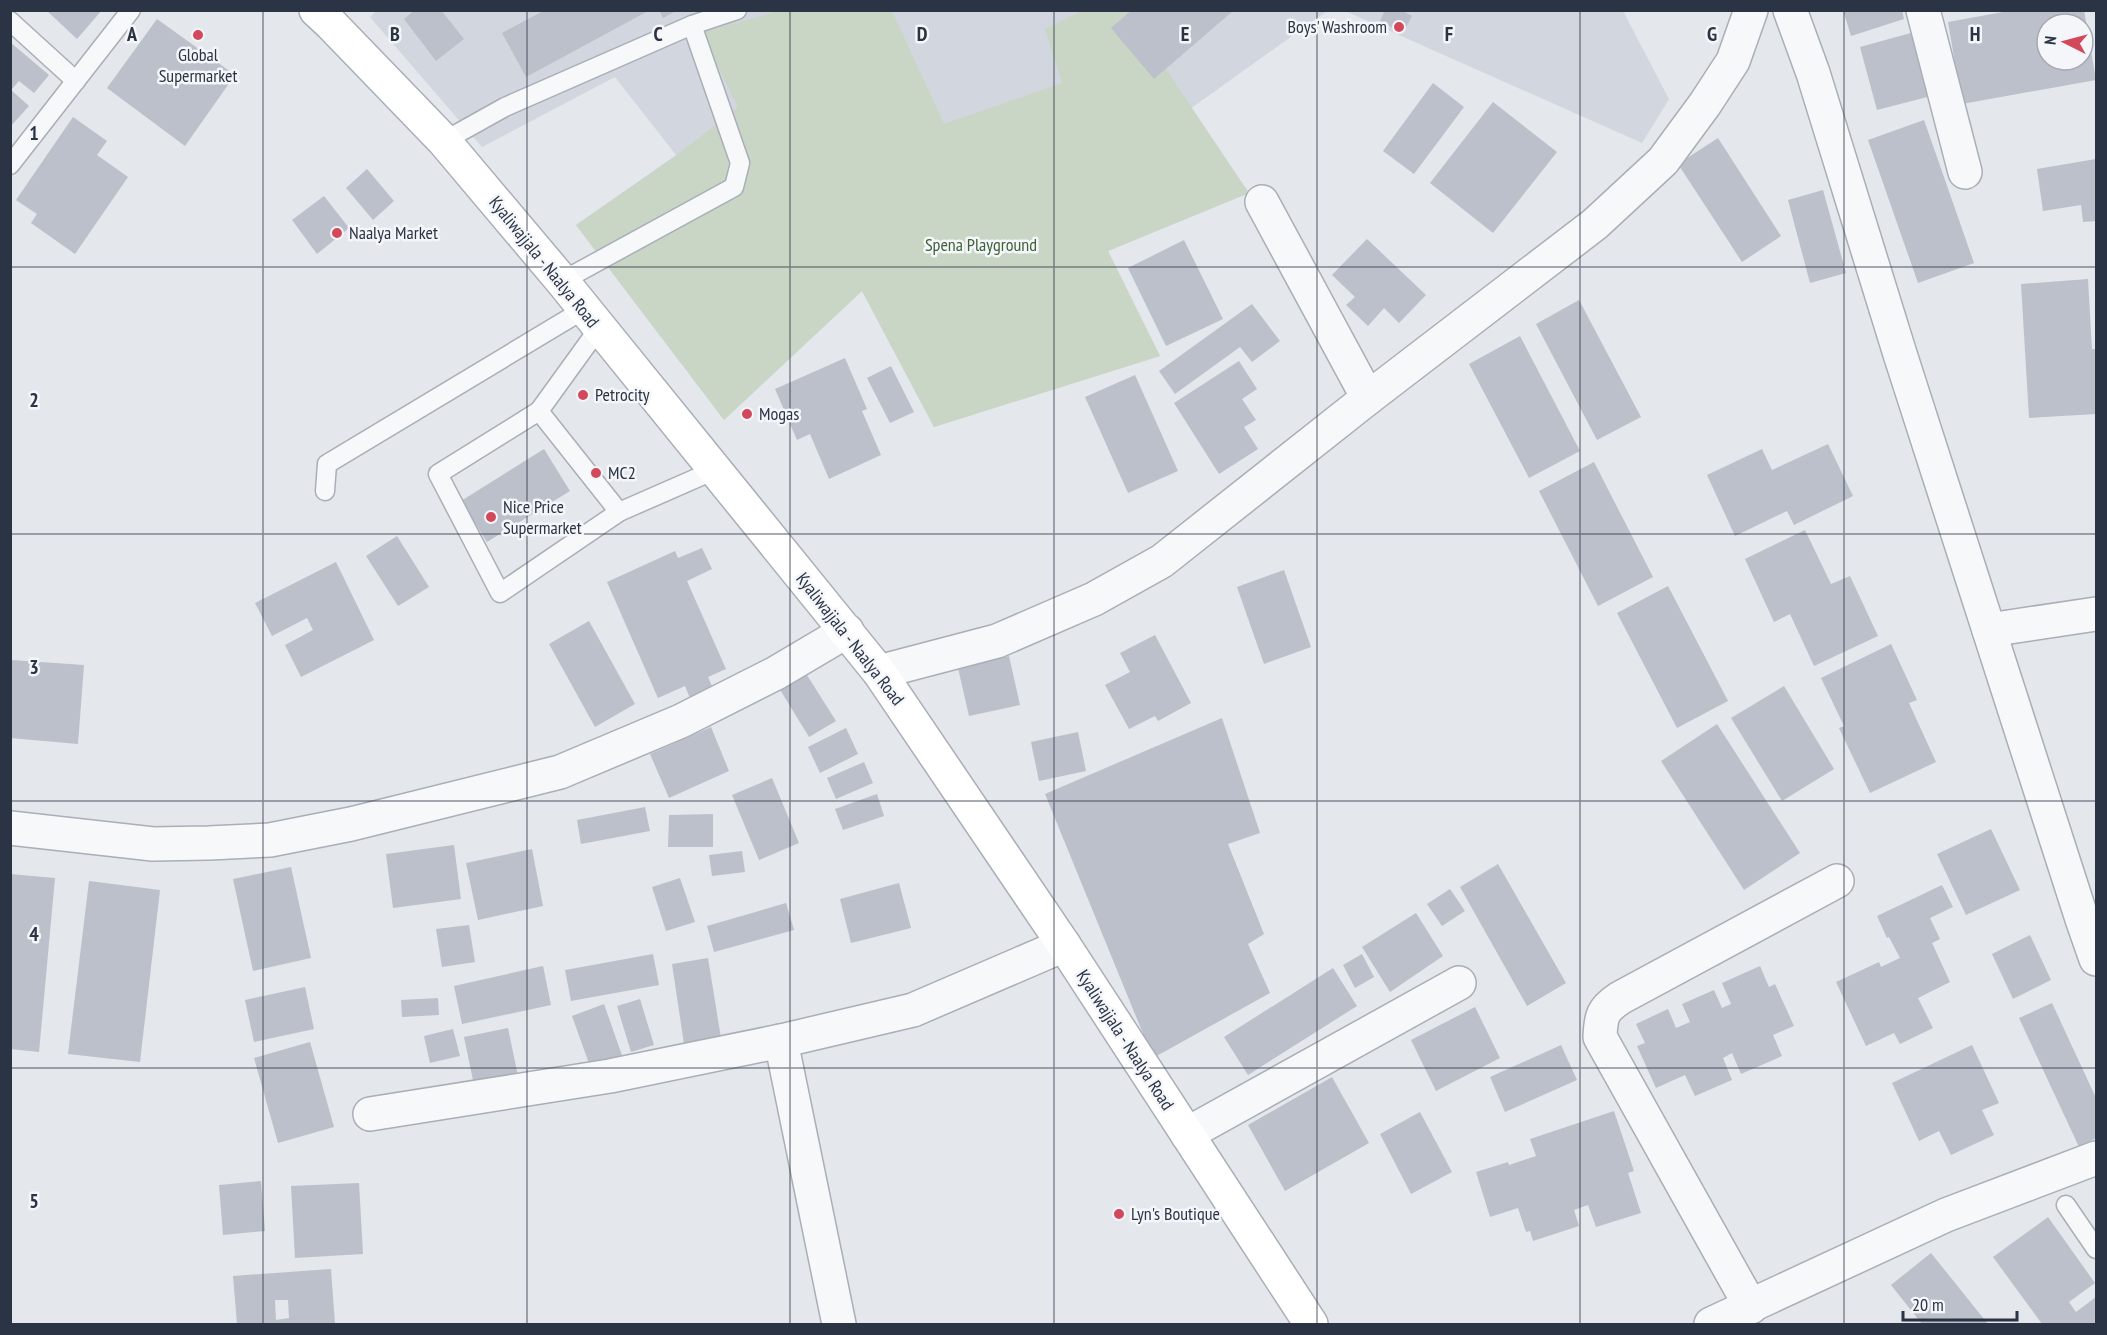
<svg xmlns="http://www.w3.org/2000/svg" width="2107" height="1335" font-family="'PT Sans Narrow',sans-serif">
	<rect width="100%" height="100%" fill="#e4e7ec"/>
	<g fill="#d2d6de">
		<path d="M 377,10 L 1327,11 L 1190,109 L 1249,193 L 1108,251 L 1160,356 L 934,427 L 862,291 L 724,420 L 576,225 L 676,155 L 615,77 L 482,147 L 370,17 Z"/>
		<path d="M 1345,11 L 1623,11 L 1669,99 L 1642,143 Z"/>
	</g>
	<path fill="#c9d6c5" d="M 778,11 L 892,11 L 944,124 L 1062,83 L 1045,29 L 1082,11 L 1127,11 L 1249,193 L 1108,251 L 1160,356 L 934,427 L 862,291 L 724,420 L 576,225 L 677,155 L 738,107 L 701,33 Z"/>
	<g fill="#bbc0ca" fill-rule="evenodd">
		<path d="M 46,10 L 102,10 L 77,39 Z"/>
		<path d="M 415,10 L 441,10 L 464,39 L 436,61 L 404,19 Z"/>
		<path d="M 545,10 L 650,10 L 526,77 L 502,33 Z"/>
		<path d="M 659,10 L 678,10 L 663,18 Z"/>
		<path d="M 1132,10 L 1234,10 L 1154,79 L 1111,28 Z"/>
		<path d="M 1385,10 L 1401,10 L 1412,16 L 1403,33 L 1380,21 Z"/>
		<path d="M 1843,10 L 1902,10 L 1904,19 L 1851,36 Z"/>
		<path d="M 2014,10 L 2084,10 L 2096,80 L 1962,104 L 1948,22 ZM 2047,24 L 2083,24 L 2083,60 L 2047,60 Z"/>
		<path d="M 157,19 L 235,75 L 185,146 L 107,88 Z"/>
		<path d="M 1918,31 L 1935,95 L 1877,110 L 1860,47 Z"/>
		<path d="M 10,42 L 49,75 L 34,93 L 19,81 L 11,90 L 29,106 L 10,127 Z"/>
		<path d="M 1433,83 L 1464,107 L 1414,174 L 1383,151 Z"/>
		<path d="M 1493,102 L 1557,152 L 1493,233 L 1430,183 Z"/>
		<path d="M 73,117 L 107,141 L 97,155 L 128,177 L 75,254 L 31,223 L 37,214 L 16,200 Z"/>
		<path d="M 1924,120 L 1974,263 L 1918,283 L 1868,140 Z"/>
		<path d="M 1718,138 L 1781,236 L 1742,262 L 1678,164 Z"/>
		<path d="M 2096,159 L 2096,221 L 2083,222 L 2081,205 L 2043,211 L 2037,169 Z"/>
		<path d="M 367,169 L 394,201 L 373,220 L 346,188 Z"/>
		<path d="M 1823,190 L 1846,273 L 1810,283 L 1788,200 Z"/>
		<path d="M 324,196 L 349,228 L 317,254 L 292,220 Z"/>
		<path d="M 1367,239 L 1426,295 L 1399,323 L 1384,308 L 1368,326 L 1346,305 L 1355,297 L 1332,275 Z"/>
		<path d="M 1184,240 L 1223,319 L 1166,346 L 1128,268 Z"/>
		<path d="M 2088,279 L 2092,349 L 2096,349 L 2096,414 L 2029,418 L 2021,284 Z"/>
		<path d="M 1579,300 L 1641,417 L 1597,440 L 1536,324 Z"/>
		<path d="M 1252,304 L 1280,341 L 1252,362 L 1240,347 L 1175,394 L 1159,371 Z"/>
		<path d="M 1520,336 L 1580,451 L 1529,478 L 1469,364 Z"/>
		<path d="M 845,358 L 867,409 L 862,411 L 881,455 L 829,479 L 810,434 L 797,440 L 775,389 Z"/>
		<path d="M 1239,361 L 1257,389 L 1242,399 L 1256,420 L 1244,427 L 1258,449 L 1219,474 L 1174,403 Z"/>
		<path d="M 891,366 L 914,412 L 890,423 L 867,378 Z"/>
		<path d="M 1135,375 L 1178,471 L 1128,493 L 1085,397 Z"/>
		<path d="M 1828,444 L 1853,496 L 1794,525 L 1787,511 L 1735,536 L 1707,475 L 1762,449 L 1772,470 Z"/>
		<path d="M 544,449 L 570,491 L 487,542 L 461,501 Z"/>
		<path d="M 1594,462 L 1653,577 L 1598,606 L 1539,491 Z"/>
		<path d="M 1805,530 L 1831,584 L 1850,576 L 1878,636 L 1814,666 L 1790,614 L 1774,622 L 1745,559 Z"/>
		<path d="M 397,536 L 429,587 L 398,606 L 366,556 Z"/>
		<path d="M 702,548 L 712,569 L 687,581 L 726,669 L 708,677 L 715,693 L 692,703 L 685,686 L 658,698 L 607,582 L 675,551 L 678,558 Z"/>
		<path d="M 336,562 L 374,640 L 301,677 L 285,645 L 313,630 L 307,618 L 272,636 L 255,603 Z"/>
		<path d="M 1284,570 L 1311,647 L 1264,664 L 1237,587 Z"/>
		<path d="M 1668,586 L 1728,701 L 1677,728 L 1617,613 Z"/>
		<path d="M 589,621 L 635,704 L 595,727 L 549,644 Z"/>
		<path d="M 1155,635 L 1191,703 L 1158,721 L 1155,716 L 1129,729 L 1105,685 L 1130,672 L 1120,653 Z"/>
		<path d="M 1891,644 L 1917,700 L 1909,703 L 1936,762 L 1870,793 L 1839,728 L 1844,726 L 1821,678 Z"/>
		<path d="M 1009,656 L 1020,705 L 969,716 L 958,668 Z"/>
		<path d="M 11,660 L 84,665 L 78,744 L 10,738 Z"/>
		<path d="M 805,672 L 836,721 L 809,737 L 779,688 Z"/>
		<path d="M 1784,686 L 1834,769 L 1782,801 L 1731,718 Z"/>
		<path d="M 1222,718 L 1260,833 L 1228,844 L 1264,934 L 1248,944 L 1270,993 L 1153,1058 L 1045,794 Z"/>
		<path d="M 1717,724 L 1800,853 L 1744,890 L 1661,761 Z"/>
		<path d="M 711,727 L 729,771 L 669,798 L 650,754 Z"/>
		<path d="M 846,728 L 858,754 L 820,773 L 808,747 Z"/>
		<path d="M 1078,732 L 1086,771 L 1039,781 L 1031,742 Z"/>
		<path d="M 864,762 L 873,783 L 836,799 L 827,778 Z"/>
		<path d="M 772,778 L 799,843 L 759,860 L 732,795 Z"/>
		<path d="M 877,794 L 884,816 L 843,830 L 835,809 Z"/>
		<path d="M 645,807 L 650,831 L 581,844 L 577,820 Z"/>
		<path d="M 713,814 L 713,847 L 668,847 L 669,815 Z"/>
		<path d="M 1991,829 L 2020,890 L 1966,915 L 1937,854 Z"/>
		<path d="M 454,845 L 461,899 L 393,908 L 386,854 Z"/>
		<path d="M 532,849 L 543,906 L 478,920 L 466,863 Z"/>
		<path d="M 742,851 L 745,872 L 712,876 L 709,855 Z"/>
		<path d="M 1498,864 L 1566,983 L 1527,1006 L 1460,887 Z"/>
		<path d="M 291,867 L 311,958 L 253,971 L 233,879 Z"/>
		<path d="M 10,874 L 55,878 L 39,1052 L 10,1049 Z"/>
		<path d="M 680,878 L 695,922 L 666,931 L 652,887 Z"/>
		<path d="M 89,881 L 160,890 L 140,1062 L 68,1054 Z"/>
		<path d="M 899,883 L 911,928 L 851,943 L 840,899 Z"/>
		<path d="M 1942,885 L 1953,907 L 1930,918 L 1940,939 L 1932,943 L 1950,982 L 1918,998 L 1933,1028 L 1900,1044 L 1894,1033 L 1866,1046 L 1836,982 L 1879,962 L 1881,967 L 1900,958 L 1889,937 L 1887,938 L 1877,916 Z"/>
		<path d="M 1450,889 L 1465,911 L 1442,926 L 1427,904 Z"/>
		<path d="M 786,903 L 794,930 L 714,952 L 707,926 Z"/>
		<path d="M 1416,913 L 1443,956 L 1390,992 L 1362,947 Z"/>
		<path d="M 469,925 L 475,962 L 442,967 L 436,929 Z"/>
		<path d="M 2030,935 L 2051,980 L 2013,999 L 1992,954 Z"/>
		<path d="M 653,954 L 659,985 L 571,1001 L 565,970 Z"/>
		<path d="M 1362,954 L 1374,977 L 1355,988 L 1343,965 Z"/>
		<path d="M 708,958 L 721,1038 L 684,1044 L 672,964 Z"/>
		<path d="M 543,966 L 551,1005 L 462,1024 L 454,986 Z"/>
		<path d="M 1760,966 L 1769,987 L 1775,984 L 1794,1026 L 1773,1035 L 1782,1056 L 1741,1074 L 1732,1053 L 1723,1058 L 1732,1080 L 1695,1096 L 1685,1075 L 1656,1088 L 1637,1046 L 1645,1043 L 1636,1024 L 1668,1009 L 1676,1028 L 1690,1022 L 1682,1004 L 1714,990 L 1722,1008 L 1731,1004 L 1722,983 Z"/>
		<path d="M 1333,968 L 1357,1006 L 1248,1075 L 1224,1037 Z"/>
		<path d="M 305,987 L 314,1029 L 254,1042 L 245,1000 Z"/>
		<path d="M 438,998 L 439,1015 L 402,1017 L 401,1000 Z"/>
		<path d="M 640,999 L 654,1045 L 631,1052 L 617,1006 Z"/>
		<path d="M 2052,1003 L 2096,1098 L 2096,1138 L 2079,1147 L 2019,1018 Z"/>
		<path d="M 604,1004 L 624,1061 L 592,1072 L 572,1016 Z"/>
		<path d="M 1475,1007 L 1500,1058 L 1436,1091 L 1411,1040 Z"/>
		<path d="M 508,1028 L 518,1076 L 474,1085 L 464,1037 Z"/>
		<path d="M 453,1029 L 460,1056 L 430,1063 L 424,1036 Z"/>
		<path d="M 310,1042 L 334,1127 L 278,1143 L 254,1058 Z"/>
		<path d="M 1561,1045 L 1577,1080 L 1505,1112 L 1490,1077 Z"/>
		<path d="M 1972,1045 L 1999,1103 L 1982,1110 L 1994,1135 L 1951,1155 L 1939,1131 L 1919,1141 L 1892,1083 Z"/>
		<path d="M 1332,1077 L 1369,1143 L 1285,1191 L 1248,1125 Z"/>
		<path d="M 1614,1111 L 1634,1171 L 1628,1173 L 1641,1213 L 1596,1227 L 1588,1205 L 1574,1210 L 1579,1226 L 1533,1241 L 1530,1231 L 1526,1232 L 1518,1208 L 1490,1217 L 1476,1172 L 1508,1162 L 1509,1165 L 1536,1156 L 1530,1139 Z"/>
		<path d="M 1420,1112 L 1452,1172 L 1411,1194 L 1380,1134 Z"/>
		<path d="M 261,1181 L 265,1231 L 223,1235 L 219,1185 Z"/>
		<path d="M 359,1183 L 363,1254 L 295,1258 L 291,1186 Z"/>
		<path d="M 2048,1217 L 2095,1283 L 2069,1302 L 2076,1312 L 2096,1297 L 2096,1324 L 2042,1324 L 1993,1257 Z"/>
		<path d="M 1931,1253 L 1988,1324 L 1922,1324 L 1891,1285 Z"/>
		<path d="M 331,1269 L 335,1324 L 237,1324 L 233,1276 ZM 275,1300 L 288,1300 L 289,1318 L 276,1320 Z"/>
	</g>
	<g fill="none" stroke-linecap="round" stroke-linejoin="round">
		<defs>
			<g id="lane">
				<path d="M 10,21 L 76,81"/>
				<path d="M 444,141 L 505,107 L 692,25 L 737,10"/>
				<path d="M 10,165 L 131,10"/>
				<path d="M 562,281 L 734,187 L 740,163 L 692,25"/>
				<path d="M 599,328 L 539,411 L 619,512 L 715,470"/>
				<path d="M 539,411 L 438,474 L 500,593 L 619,512"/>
				<path d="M 325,491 L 327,464 L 583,310"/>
				<path d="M 2066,1205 L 2096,1249"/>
			</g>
			<g id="street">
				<path d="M 1790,10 L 1813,73 L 1900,354 L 2082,919 L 2096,959"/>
				<path d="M 1923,10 L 1965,172"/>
				<path d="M 1262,202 L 1368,398"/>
				<path d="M 1989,630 L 2096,614"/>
				<path d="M 879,672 L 997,641 L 1094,599 L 1162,561 L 1368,398 L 1595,224 L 1663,161 L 1705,104 L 1733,61 L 1751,10"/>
				<path d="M 10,828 L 153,844 L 209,843 L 270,840 L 351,824 L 560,772 L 681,721 L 776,673 L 847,631"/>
				<path d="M 781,1041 L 839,1324"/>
				<path d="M 370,1114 L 610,1076 L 781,1041 L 913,1010 L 1064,945"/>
				<path d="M 1187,1134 L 1459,983"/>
				<path d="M 1751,1307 L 1600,1037 C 1601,1016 1602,1010 1620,998 L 1837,881"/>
				<path d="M 1711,1324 L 1946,1215 L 2096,1158"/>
			</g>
			<path id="secondary" d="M 316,10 L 331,24 L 444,141 L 562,281 L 879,672 L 1064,945 L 1311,1324"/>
		</defs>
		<use href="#lane" stroke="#a9aeb7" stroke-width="21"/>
		<use href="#street" stroke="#a9aeb7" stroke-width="36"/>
		<use href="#secondary" stroke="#a9aeb7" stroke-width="36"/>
		<use href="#lane" stroke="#f7f8fa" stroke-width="18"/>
		<use href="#street" stroke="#f7f8fa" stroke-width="33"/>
		<use href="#secondary" stroke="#fff" stroke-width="33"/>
	</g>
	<path fill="none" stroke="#2b3445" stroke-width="1.5" stroke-opacity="0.55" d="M 263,10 L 263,1324M 527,10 L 527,1324M 790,10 L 790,1324M 1054,10 L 1054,1324M 1317,10 L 1317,1324M 1580,10 L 1580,1324M 1844,10 L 1844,1324M 10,267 L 2096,267M 10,534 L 2096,534M 10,801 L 2096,801M 10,1068 L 2096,1068"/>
	<g fill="#d1495b" stroke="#f4f6f9" stroke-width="2">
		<circle cx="1399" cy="27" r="6"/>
		<circle cx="198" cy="35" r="6"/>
		<circle cx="337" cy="233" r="6"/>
		<circle cx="583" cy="395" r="6"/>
		<circle cx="747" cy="414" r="6"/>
		<circle cx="596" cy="473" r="6"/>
		<circle cx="491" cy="517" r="6"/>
		<circle cx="1119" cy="1214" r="6"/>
	</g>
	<g text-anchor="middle" stroke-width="5" stroke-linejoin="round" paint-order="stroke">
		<g font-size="18" fill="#2b3445" stroke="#f4f6f9" text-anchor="start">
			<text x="1387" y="33" text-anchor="end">Boys' Washroom</text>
			<text x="198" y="61" text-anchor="middle">Global<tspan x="198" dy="21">Supermarket</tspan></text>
			<text x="349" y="239">Naalya Market</text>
			<text x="595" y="401">Petrocity</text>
			<text x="759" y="420">Mogas</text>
			<text x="608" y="479">MC2</text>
			<text x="503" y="513">Nice Price<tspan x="503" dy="21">Supermarket</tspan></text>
			<text x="1131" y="1220">Lyn's Boutique</text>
		</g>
		<g font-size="18" fill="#3f6138" stroke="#f4f6f9">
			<text x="981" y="251">Spena Playground</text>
		</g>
		<g font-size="18" fill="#2b3445" stroke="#f4f6f9">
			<text transform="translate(544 262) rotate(51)" y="6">Kyaliwajjala - Naalya Road</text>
			<text transform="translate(850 639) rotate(52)" y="6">Kyaliwajjala - Naalya Road</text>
			<text transform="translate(1125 1040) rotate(57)" y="6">Kyaliwajjala - Naalya Road</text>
		</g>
	</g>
	<g font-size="20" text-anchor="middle" font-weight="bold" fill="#2b3445" stroke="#f4f6f9" stroke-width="5" stroke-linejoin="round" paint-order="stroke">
		<text x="132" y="41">A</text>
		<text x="395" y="41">B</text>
		<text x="658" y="41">C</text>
		<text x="922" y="41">D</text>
		<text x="1185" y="41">E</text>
		<text x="1449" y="41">F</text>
		<text x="1712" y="41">G</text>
		<text x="1975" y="41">H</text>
		<text x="34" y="140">1</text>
		<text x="34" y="407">2</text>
		<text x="34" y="674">3</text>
		<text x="34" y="941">4</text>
		<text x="34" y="1208">5</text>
	</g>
	<rect width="2107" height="1335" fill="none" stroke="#2b3445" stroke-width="24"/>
	<g transform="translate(2065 42) rotate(276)"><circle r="28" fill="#f4f6f9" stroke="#a4a8b1" stroke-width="1.5"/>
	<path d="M0-4.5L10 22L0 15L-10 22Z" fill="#d1495b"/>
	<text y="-9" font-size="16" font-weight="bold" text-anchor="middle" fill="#2b3445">N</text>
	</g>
	<path d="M1903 1311v9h114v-9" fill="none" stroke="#2b3445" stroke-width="3"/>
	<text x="1912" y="1311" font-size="18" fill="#2b3445" stroke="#f4f6f9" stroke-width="4.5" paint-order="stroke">20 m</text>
</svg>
